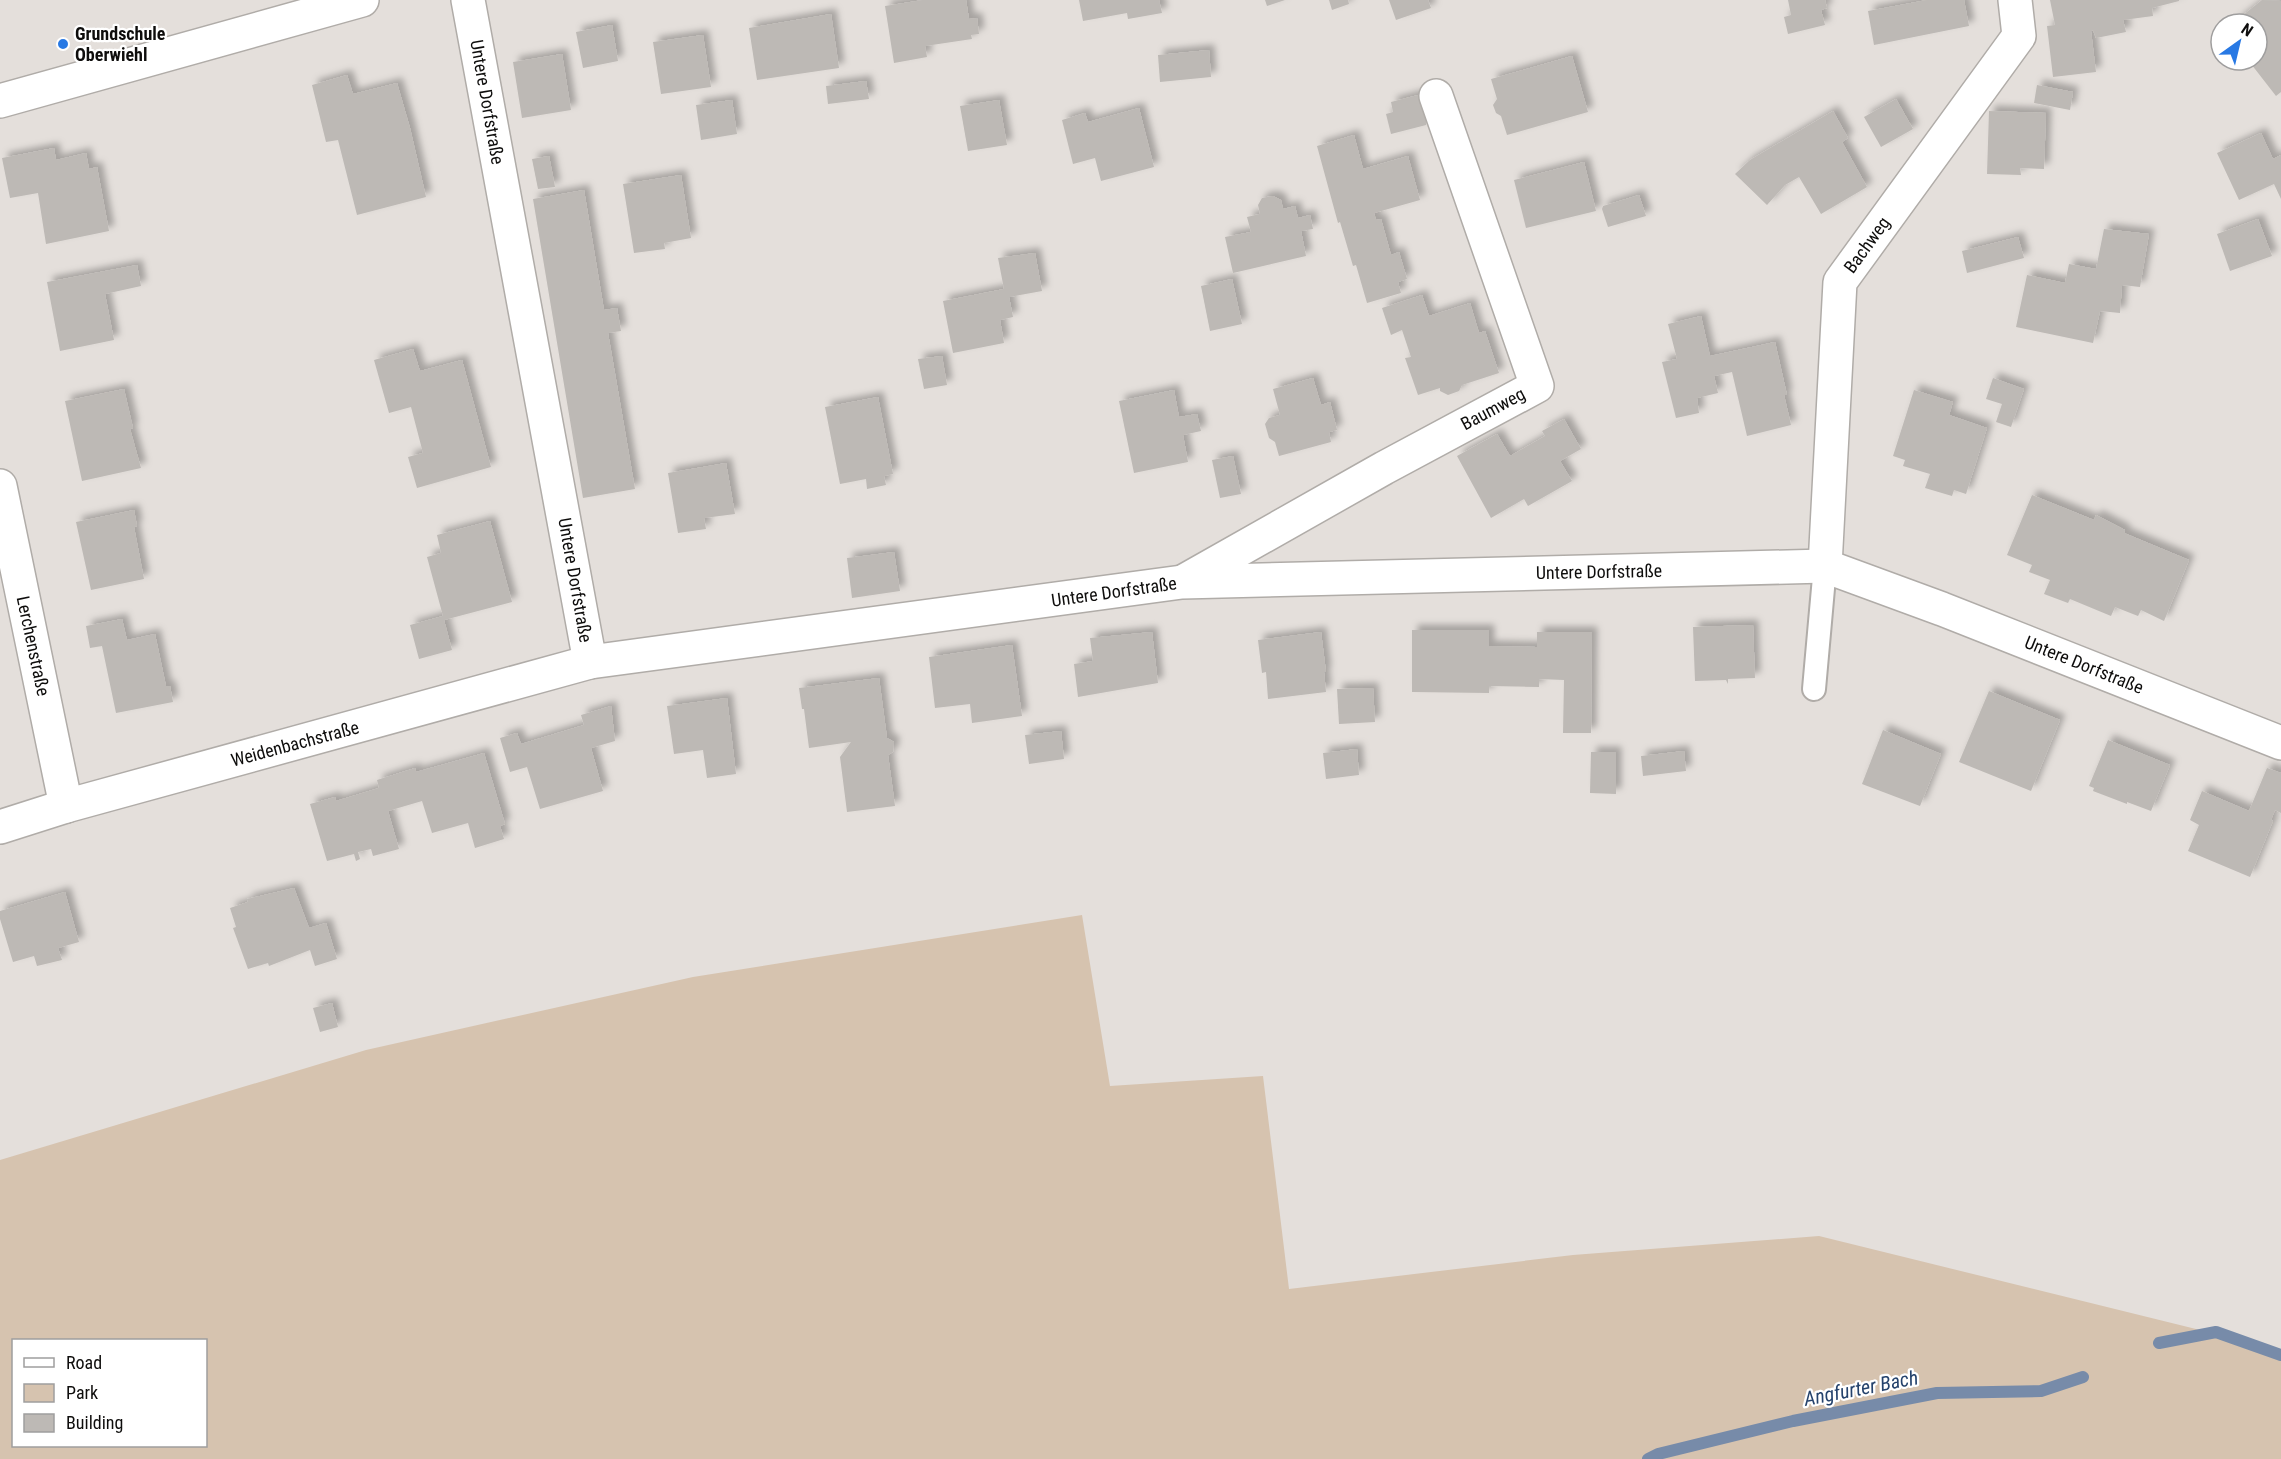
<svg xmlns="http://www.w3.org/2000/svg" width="2281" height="1459" font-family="'Roboto Condensed',sans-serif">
	<defs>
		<filter id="shadow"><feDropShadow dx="5.5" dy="-5.5" stdDeviation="3" flood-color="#0004"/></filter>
	</defs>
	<rect width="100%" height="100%" fill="#e4dfdb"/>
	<path fill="#d6c3af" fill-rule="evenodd" d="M 1082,915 L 1110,1086 L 1263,1076 L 1289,1289 L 1573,1255 L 1819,1236 L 2281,1350 L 2281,1459 L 0,1459 L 0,1160 L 366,1050 L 693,977 ZM 14,1340 L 206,1340 L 206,1446 L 14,1446 Z"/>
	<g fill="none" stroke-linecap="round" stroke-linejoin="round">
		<g stroke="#778ba9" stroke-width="12">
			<path d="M 2159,1343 L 2216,1332 L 2281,1355"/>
			<path d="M 1648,1459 L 1658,1454 L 1793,1421 L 1937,1393 L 2041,1391 L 2083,1377"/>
		</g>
	</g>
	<g fill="#bdb9b5" filter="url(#shadow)">
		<path d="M 923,0 L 966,0 L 969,19 L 977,18 L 979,34 L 971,35 L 972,39 L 925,46 L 927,57 L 894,63 L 885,6 Z"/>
		<path d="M 1079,0 L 1159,0 L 1162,13 L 1128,19 L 1127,13 L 1083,21 Z"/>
		<path d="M 1265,0 L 1285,0 L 1267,6 Z"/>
		<path d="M 1329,0 L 1348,0 L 1349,4 L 1332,10 Z"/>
		<path d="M 1389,0 L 1428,0 L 1431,8 L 1396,20 Z"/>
		<path d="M 1788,0 L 1825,0 L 1827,8 L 1821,10 L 1825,25 L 1788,34 L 1784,17 L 1791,15 Z"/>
		<path d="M 1927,0 L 1964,0 L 1969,26 L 1874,45 L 1868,11 Z"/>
		<path d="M 2050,0 L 2179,0 L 2179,1 L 2152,8 L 2153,16 L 2123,20 L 2126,32 L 2096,38 L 2093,30 L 2091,31 L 2096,72 L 2053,77 L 2047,26 L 2055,25 Z"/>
		<path d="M 2262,0 L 2281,1 L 2281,92 L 2276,96 L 2248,60 L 2257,60 L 2257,24 L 2232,24 Z"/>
		<path d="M 831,14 L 839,68 L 757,80 L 749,28 Z"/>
		<path d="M 612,25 L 618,61 L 583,68 L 576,32 Z"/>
		<path d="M 703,35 L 711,87 L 661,94 L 653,42 Z"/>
		<path d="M 1209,50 L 1211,77 L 1160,82 L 1158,55 Z"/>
		<path d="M 562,54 L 571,110 L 522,118 L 513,62 Z"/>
		<path d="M 1572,56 L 1588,112 L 1507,135 L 1501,116 L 1496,113 L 1493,105 L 1497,99 L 1491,79 Z"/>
		<path d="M 347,75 L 353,94 L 397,83 L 410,128 L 426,197 L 357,215 L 338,140 L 326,142 L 312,85 Z"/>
		<path d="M 866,81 L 869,99 L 828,104 L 826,86 Z"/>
		<path d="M 2037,85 L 2073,92 L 2070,110 L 2034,103 Z"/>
		<path d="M 1426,93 L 1426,125 L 1391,134 L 1386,114 L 1393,112 L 1391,102 Z"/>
		<path d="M 1896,99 L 1913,129 L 1881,147 L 1864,117 Z"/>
		<path d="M 732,100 L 737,134 L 701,140 L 696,105 Z"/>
		<path d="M 999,100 L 1007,145 L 968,151 L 960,106 Z"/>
		<path d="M 1139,108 L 1154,167 L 1101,181 L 1095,158 L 1073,164 L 1062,120 L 1085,113 L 1088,122 Z"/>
		<path d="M 1833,111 L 1848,138 L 1842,142 L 1867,187 L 1821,214 L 1799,177 L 1785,185 L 1767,205 L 1735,174 L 1750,160 Z"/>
		<path d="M 1989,111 L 2046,113 L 2044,169 L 2020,168 L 2021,175 L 1987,174 Z"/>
		<path d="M 2261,133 L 2273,159 L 2281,155 L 2281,199 L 2274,184 L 2239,200 L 2217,153 Z"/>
		<path d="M 1354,135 L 1363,169 L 1408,156 L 1420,200 L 1374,213 L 1376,220 L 1381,219 L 1391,255 L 1399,252 L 1407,279 L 1398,282 L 1401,293 L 1367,303 L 1356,265 L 1353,266 L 1340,222 L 1338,223 L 1317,146 Z"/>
		<path d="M 54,148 L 56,160 L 86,153 L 89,169 L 97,167 L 109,231 L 46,244 L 38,193 L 10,198 L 2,158 Z"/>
		<path d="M 549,156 L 555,187 L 538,189 L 532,159 Z"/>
		<path d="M 1584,162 L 1596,211 L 1526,228 L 1514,180 Z"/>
		<path d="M 681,175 L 691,238 L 664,243 L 665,249 L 634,253 L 623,184 Z"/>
		<path d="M 584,190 L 604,310 L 617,308 L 621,331 L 608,333 L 635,489 L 583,498 L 533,199 Z"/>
		<path d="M 1639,195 L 1646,216 L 1608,227 L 1602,209 L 1603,206 Z"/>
		<path d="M 1273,196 L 1281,200 L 1283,209 L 1295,206 L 1298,218 L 1310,215 L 1313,229 L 1301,231 L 1306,256 L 1233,273 L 1225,237 L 1251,232 L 1247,217 L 1260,214 L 1258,205 L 1262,198 Z"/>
		<path d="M 2258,219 L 2272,256 L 2230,271 L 2217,234 Z"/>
		<path d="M 2104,229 L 2149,234 L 2140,287 L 2122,285 L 2120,313 L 2100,311 L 2093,343 L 2016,327 L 2027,275 L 2065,283 L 2069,264 L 2096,269 Z"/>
		<path d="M 2018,237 L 2024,258 L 1967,273 L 1962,251 Z"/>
		<path d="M 1035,253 L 1042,291 L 1009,297 L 1013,317 L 1000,320 L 1004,343 L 953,353 L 943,301 L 1004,289 L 998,258 Z"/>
		<path d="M 137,265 L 141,286 L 105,294 L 114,340 L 60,351 L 47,282 Z"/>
		<path d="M 1232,279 L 1242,324 L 1210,331 L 1201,286 Z"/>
		<path d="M 1422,295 L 1429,316 L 1470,303 L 1479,333 L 1485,331 L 1499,373 L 1462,385 L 1459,391 L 1448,395 L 1440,391 L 1440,388 L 1418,395 L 1405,358 L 1411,357 L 1402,330 L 1391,335 L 1382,308 Z"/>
		<path d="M 1701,316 L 1710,356 L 1775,342 L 1787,395 L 1784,395 L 1791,425 L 1747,436 L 1732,372 L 1714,376 L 1718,393 L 1697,398 L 1699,413 L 1676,418 L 1662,362 L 1677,359 L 1668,324 Z"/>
		<path d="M 413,349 L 420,371 L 462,360 L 491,467 L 417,488 L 408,457 L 423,453 L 411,407 L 389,413 L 374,360 Z"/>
		<path d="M 942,356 L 947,385 L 924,389 L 918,359 Z"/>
		<path d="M 1313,378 L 1321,405 L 1330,402 L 1337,430 L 1329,432 L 1331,442 L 1279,456 L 1275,442 L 1269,438 L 1265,424 L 1269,418 L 1280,415 L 1273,389 Z"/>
		<path d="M 1993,378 L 2024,389 L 2011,427 L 1996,422 L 2002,404 L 1986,399 Z"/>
		<path d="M 124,389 L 133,428 L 130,429 L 141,468 L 82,481 L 65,401 Z"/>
		<path d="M 1174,390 L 1179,417 L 1197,414 L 1201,431 L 1183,435 L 1188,462 L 1134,473 L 1119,401 Z"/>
		<path d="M 1914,390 L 1953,402 L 1949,415 L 1987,428 L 1966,494 L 1954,490 L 1952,496 L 1925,488 L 1930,474 L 1903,466 L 1905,460 L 1893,456 Z"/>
		<path d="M 878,397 L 893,474 L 884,476 L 886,485 L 867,489 L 866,479 L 840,484 L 825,407 Z"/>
		<path d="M 1564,419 L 1581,449 L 1560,461 L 1572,481 L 1528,506 L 1524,499 L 1491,518 L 1457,456 L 1497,434 L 1510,456 L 1545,436 L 1542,431 Z"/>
		<path d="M 1233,456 L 1241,494 L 1220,498 L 1212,460 Z"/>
		<path d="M 726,463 L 735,514 L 704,518 L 706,529 L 678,533 L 668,473 Z"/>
		<path d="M 2032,495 L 2094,520 L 2096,515 L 2125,530 L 2124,533 L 2189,560 L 2164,621 L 2141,610 L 2138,616 L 2115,607 L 2111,616 L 2070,599 L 2068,603 L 2044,594 L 2050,580 L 2029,572 L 2032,565 L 2007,555 Z"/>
		<path d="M 134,510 L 137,526 L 134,527 L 144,579 L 91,590 L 76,522 Z"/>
		<path d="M 490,521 L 512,602 L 444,620 L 452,650 L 419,659 L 410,625 L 443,616 L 427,557 L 441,553 L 437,535 Z"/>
		<path d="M 894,552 L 900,591 L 852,598 L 847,558 Z"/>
		<path d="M 122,619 L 127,640 L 155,634 L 166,686 L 170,686 L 173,702 L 116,713 L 102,646 L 90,648 L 86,626 Z"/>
		<path d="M 1753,625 L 1755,678 L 1728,679 L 1728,684 L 1726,680 L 1695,681 L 1693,627 Z"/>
		<path d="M 1412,630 L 1489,630 L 1489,646 L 1537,647 L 1537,632 L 1592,632 L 1591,733 L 1563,733 L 1564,680 L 1539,679 L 1539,687 L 1489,686 L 1489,693 L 1412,692 Z"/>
		<path d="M 1152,632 L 1158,683 L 1078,697 L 1074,664 L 1093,661 L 1090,638 Z"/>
		<path d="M 1321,632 L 1326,672 L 1324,672 L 1326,692 L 1268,699 L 1266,672 L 1262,673 L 1258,640 Z"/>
		<path d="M 1012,645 L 1022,716 L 972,723 L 970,704 L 935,708 L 929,657 Z"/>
		<path d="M 879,678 L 887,738 L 894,742 L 893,752 L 888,755 L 895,806 L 847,812 L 840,757 L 851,742 L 809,748 L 804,709 L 802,709 L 799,688 Z"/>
		<path d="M 1373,688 L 1375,722 L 1339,724 L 1337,689 Z"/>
		<path d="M 1989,691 L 2060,720 L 2031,791 L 1959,762 Z"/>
		<path d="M 727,698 L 736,774 L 707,778 L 703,750 L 674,754 L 667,706 Z"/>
		<path d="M 611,706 L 615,741 L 591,748 L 603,791 L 540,809 L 527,767 L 510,772 L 500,738 L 517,733 L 521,744 L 584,725 L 581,715 Z"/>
		<path d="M 1883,730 L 1941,754 L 1920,806 L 1862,784 Z"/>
		<path d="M 1061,731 L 1064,759 L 1029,764 L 1025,735 Z"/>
		<path d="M 2108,740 L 2170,765 L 2151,811 L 2127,802 L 2127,804 L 2093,791 L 2094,788 L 2089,786 Z"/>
		<path d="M 1357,749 L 1359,775 L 1326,779 L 1323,753 Z"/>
		<path d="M 1684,751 L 1686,771 L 1643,776 L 1641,756 Z"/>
		<path d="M 1591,752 L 1616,752 L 1616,794 L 1590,793 Z"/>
		<path d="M 484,753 L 505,824 L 500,826 L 504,839 L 475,848 L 468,823 L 432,833 L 422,801 L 388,811 L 399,849 L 373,856 L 371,849 L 358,852 L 360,859 L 356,861 L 354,854 L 327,861 L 310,804 L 335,797 L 336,801 L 379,788 L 377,780 L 415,768 L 416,772 Z"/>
		<path d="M 2267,768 L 2281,773 L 2281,813 L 2275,810 L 2271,820 L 2273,821 L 2250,877 L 2188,851 L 2199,825 L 2190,820 L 2202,791 L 2249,811 Z"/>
		<path d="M 294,888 L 309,928 L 326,923 L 337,959 L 315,966 L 310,950 L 269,966 L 268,963 L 248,969 L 233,928 L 236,927 L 230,908 L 248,902 L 247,899 Z"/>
		<path d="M 65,892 L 79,942 L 58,948 L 62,960 L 37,966 L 34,956 L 13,962 L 0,919 L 0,911 Z"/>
		<path d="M 332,1003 L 338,1027 L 320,1032 L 313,1008 Z"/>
	</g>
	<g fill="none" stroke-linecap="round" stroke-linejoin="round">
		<defs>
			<path id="service" d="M 1814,689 L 1825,566"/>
			<g id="minor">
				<path d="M 468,0 L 590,662 L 1182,582 L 1825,566 L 1942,609 L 2281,743"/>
				<path d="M 0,101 L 362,0"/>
				<path d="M 0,486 L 66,806"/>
				<path d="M 1825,566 L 1840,282 L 2019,36 L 2015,0"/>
				<path d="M 1186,580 L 1384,468 L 1537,386 L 1436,96"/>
				<path d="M 0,827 L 66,806 L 590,662"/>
			</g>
		</defs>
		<use href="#service" stroke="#b0aca8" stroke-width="26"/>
		<use href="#minor" stroke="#b0aca8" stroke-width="36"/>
		<use href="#service" stroke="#fff" stroke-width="22"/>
		<use href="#minor" stroke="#fff" stroke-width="33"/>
	</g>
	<circle fill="#2879e4" stroke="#fff" stroke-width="2" cx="63" cy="44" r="6"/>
	<g text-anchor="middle" stroke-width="4.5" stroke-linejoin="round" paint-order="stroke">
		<g font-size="18" font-weight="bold" fill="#0e0d0c" stroke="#fff" text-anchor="start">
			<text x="75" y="40">Grundschule<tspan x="75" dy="21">Oberwiehl</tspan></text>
		</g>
		<g font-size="18" fill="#0e0d0c" stroke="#fff">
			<text transform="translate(487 102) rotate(80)" y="6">Untere Dorfstraße</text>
			<text transform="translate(1867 245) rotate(-54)" y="6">Bachweg</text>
			<text transform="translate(1493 409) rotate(-28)" y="6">Baumweg</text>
			<text transform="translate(1599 572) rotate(-1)" y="6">Untere Dorfstraße</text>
			<text transform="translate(575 580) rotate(80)" y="6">Untere Dorfstraße</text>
			<text transform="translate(1114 592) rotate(-8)" y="6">Untere Dorfstraße</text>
			<text transform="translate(33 646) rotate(78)" y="6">Lerchenstraße</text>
			<text transform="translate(2084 665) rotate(22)" y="6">Untere Dorfstraße</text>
			<text transform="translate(295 744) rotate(-15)" y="6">Weidenbachstraße</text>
		</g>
		<g font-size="20" font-style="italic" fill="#24426c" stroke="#fff">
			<text transform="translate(1861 1388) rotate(-11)" y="7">Angfurter Bach</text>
		</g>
	</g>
	<rect x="12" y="1339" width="195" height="108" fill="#ffffff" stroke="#9f9e9e" stroke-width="1.5"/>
	<rect x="24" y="1358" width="30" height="9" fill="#ffffff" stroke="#9f9e9e" stroke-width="1.5"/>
	<text x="66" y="1369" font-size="18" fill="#0e0d0c">Road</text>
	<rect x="24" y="1384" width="30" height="18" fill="#d6c3af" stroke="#9f9e9e" stroke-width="1.5"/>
	<text x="66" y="1399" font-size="18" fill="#0e0d0c">Park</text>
	<rect x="24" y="1414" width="30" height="18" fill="#bdb9b5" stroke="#9f9e9e" stroke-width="1.5"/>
	<text x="66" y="1429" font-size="18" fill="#0e0d0c">Building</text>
	<g transform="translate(2239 42) rotate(34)"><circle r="28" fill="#ffffff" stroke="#9f9e9e" stroke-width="1.5"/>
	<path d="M0-4.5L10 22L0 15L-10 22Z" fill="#2879e4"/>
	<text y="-9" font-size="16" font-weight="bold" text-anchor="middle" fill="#0e0d0c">N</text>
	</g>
</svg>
